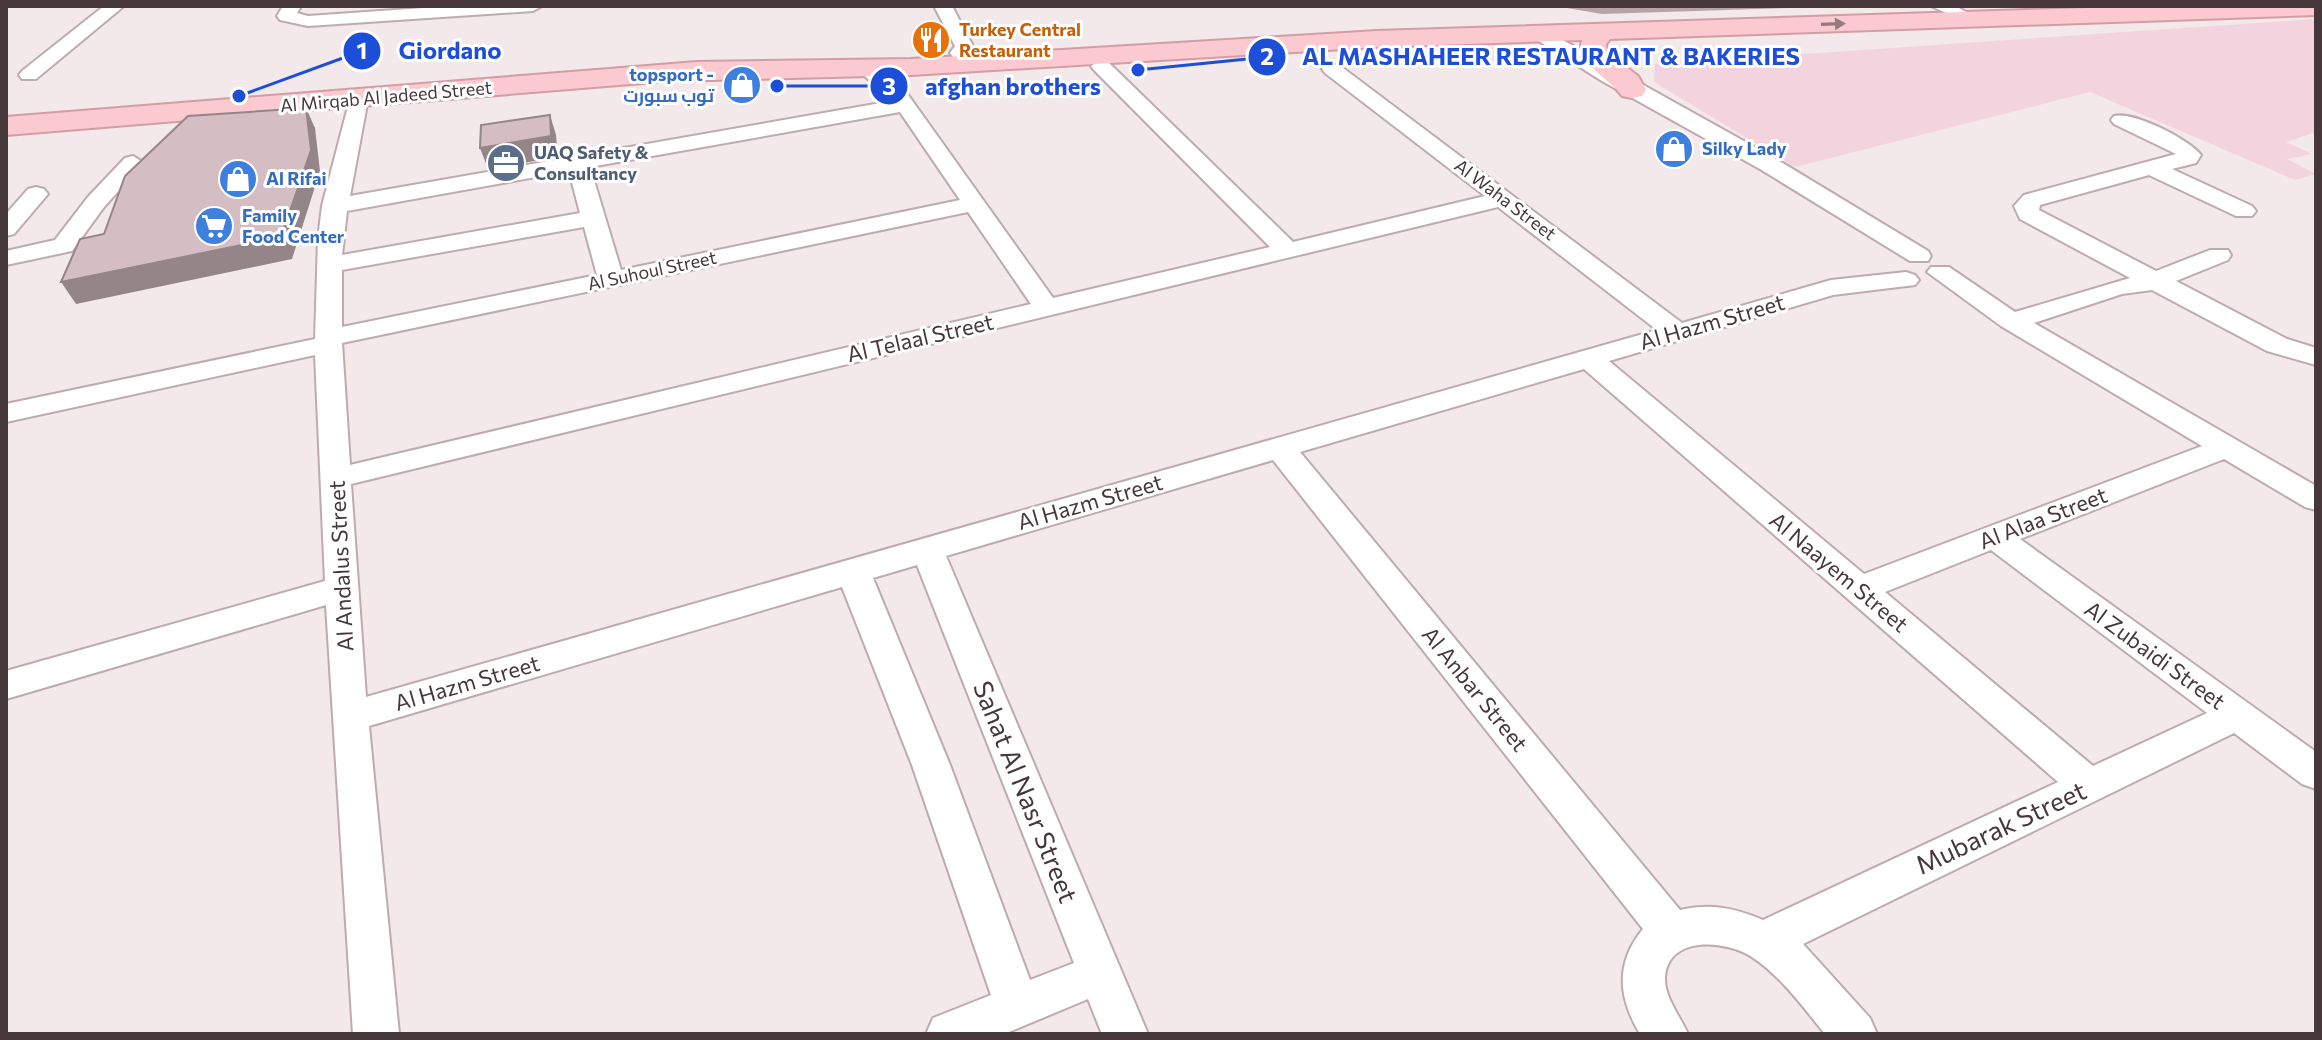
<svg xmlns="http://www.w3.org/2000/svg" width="2322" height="1040" font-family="Commissioner,Cairo,sans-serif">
	<rect width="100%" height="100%" fill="#f3e8ea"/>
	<path fill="#f3d4de" d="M 2316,19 L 2316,132 L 2286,142 L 2312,154 L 2287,159 L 2316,174 L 2295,180 L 2090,92 L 1795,167 L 1654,82 L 1655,64 Z"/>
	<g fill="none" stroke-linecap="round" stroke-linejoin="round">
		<defs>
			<g id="street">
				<path d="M 104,6 L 124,6 L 36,79 L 22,79 L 19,75 L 22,71 Z"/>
				<path d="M 283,6 L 301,6 L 297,13 L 308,16 L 452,6 L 542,6 L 533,11 L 308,26 L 280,20 L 277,16 Z"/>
				<path d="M 934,6 L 952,6 L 973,46 L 967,57 L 953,57 L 950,53 L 955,46 Z"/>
				<path d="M 1931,6 L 1955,6 L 1979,19 L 1970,24 Z"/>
				<path d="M 1541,28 L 1776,159 L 1928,251 L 1931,256 L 1928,261 L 1910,261 L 1760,169 L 1602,81 L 1534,38 L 1532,34 Z"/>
				<path d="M 1101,60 L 1108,62 L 1293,242 L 1485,196 L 1325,73 L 1322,69 L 1325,65 L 1339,65 L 1682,323 L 1831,280 L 1906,272 L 1915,275 L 1919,280 L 1915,285 L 1833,295 L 1609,361 L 1864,574 L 2202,446 L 2001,326 L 1927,272 L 1931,267 L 1949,267 L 2015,312 L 2130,278 L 2020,219 L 2014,206 L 2024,195 L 2176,154 L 2114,124 L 2111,120 L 2114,116 C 2133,111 2189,139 2201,155 L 2196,163 L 2172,169 L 2252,206 L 2256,211 L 2252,216 L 2236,216 L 2149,175 L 2040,205 L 2039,210 L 2156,271 L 2210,250 L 2228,250 L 2231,255 L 2228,260 L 2176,281 L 2287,339 L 2316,348 L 2316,365 L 2267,351 L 2152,290 L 2122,294 L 2034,323 L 2316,486 L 2316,510 L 2305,507 L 2224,459 L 2020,539 L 2316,752 L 2316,789 L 2302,784 L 2234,733 L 1803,944 L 1870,1018 L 1877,1034 L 1825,1034 C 1803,1007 1782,977 1752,957 C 1727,941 1669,934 1665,977 C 1664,997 1680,1016 1688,1034 L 1640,1034 C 1618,997 1615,963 1643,929 L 1273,460 L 946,556 L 1148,1034 L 1102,1034 L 1088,999 L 1004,1034 L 926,1034 L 933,1018 L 991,995 L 912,765 L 842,587 L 369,726 L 399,1034 L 353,1034 L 326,605 L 6,699 L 6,671 L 325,581 L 315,355 L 6,422 L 6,404 L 315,339 L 318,239 L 322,206 L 351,95 L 365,95 L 368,99 L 350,196 L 892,101 L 857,69 L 867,63 L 901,85 L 1053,298 L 1270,247 L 1094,70 L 1091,66 ZM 900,112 L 960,200 L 621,270 L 590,167 ZM 569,171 L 580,213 L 342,255 L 347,211 ZM 1498,207 L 1657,330 L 366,697 L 351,484 ZM 968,212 L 1031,304 L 350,465 L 342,343 ZM 584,227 L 597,275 L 342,327 L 342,270 ZM 1584,369 L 2058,782 L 1763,920 C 1735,908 1711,903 1680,910 L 1300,452 ZM 1991,550 L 2207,713 L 2093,766 L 1885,592 ZM 917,565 L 1074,963 L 1030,980 L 950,765 L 873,578 Z"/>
				<path d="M 133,156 L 144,163 L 104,207 L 72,251 L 6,265 L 6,251 L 55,240 L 88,197 L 125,158 Z"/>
				<path d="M 36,187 L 44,189 L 48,194 L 14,234 L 6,236 L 6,214 L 28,189 Z"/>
			</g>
			<path id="secondary" d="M 2151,6 L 2316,6 L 2316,15 L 1610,39 L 1606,44 L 1607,52 L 1638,76 L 1646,90 L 1642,96 L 1632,98 L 1622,96 C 1610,78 1575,64 1582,40 L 1377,47 L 911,75 L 668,81 L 6,135 L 6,117 L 697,62 L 911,59 L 1377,31 Z"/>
		</defs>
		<use href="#street" stroke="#beabaf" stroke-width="4"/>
		<use href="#secondary" stroke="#d39da4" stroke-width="4"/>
		<use href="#street" fill="#fff" fill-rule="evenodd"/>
		<use href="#secondary" fill="#fbcad0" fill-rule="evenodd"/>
	</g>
	<path fill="#b6a3a9" d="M 1555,6 L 1789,6 L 1789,8 L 1602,14 Z"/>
	<g fill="#948589">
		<path d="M 306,108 L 315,128 L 320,171 L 292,259 L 76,304 L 61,282 Z"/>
		<path d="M 550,115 L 556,135 L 558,157 L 488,169 L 480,148 Z"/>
	</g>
	<g fill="#d4bec4" stroke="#948589" stroke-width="2">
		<path d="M 306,108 L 311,150 L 281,237 L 61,282 L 80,239 L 104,234 L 125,176 L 188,116 Z"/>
		<path d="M 550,115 L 551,136 L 480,148 L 481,125 Z"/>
	</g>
	<defs><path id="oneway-solid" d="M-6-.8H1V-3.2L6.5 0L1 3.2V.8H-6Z" transform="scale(2)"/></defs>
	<use fill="#97797e" href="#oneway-solid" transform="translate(1833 24) rotate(-2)"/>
	<defs>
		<symbol id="restaurant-disc" viewBox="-11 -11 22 22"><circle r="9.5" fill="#e8710a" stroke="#fff"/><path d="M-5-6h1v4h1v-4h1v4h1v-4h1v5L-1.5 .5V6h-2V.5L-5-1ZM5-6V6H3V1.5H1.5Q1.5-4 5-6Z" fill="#fff"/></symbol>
		<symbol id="shop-disc" viewBox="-11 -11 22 22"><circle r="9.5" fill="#3f7fe0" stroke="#fff"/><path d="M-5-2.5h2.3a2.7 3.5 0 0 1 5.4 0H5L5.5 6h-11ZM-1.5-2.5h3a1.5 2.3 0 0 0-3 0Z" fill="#fff"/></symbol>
		<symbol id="office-disc" viewBox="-11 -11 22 22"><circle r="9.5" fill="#5c6f8a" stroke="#fff"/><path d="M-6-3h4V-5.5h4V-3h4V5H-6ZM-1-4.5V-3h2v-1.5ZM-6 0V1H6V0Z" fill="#fff"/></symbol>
		<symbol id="supermarket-disc" viewBox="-11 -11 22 22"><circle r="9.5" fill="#3f7fe0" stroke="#fff"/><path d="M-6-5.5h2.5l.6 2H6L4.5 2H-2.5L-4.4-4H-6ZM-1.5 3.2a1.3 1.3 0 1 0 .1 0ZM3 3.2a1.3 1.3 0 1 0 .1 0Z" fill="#fff"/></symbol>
	</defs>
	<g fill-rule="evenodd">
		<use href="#restaurant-disc" x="909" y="18" width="44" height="44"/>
		<use href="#shop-disc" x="720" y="63" width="44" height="44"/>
		<use href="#shop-disc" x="1652" y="127" width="44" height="44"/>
		<use href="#office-disc" x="484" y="141" width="44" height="44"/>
		<use href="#shop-disc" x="216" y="157" width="44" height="44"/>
		<use href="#supermarket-disc" x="192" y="204" width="44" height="44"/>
	</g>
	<g text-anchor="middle" stroke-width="6" stroke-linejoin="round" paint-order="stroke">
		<g font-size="18" font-weight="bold" fill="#c56008" stroke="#fff" text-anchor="start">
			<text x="959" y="36">Turkey Central<tspan x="959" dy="21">Restaurant</tspan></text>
		</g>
		<g font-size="18" font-weight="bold" fill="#366cbe" stroke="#fff" text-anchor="start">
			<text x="714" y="81" text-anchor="end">topsport -<tspan x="714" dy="21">توب سبورت</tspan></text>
			<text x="1702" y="155">Silky Lady</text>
			<text x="266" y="185">Al Rifai</text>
			<text x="242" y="222">Family<tspan x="242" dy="21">Food Center</tspan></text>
		</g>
		<g font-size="18" fill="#46373b" stroke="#fff">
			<text transform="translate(386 97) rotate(-5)" y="6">Al Mirqab Al Jadeed Street</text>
			<text transform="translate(1505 200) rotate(37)" y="6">Al Waha Street</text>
			<text transform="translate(652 271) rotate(-12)" y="6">Al Suhoul Street</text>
		</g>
		<g font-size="18" font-weight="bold" fill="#4e5e75" stroke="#fff" text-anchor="start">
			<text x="534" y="159">UAQ Safety &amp;<tspan x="534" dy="21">Consultancy</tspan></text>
		</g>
		<g font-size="22" fill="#46373b" stroke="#fff">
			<text transform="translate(1712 322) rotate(-16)" y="8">Al Hazm Street</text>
			<text transform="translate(920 338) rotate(-13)" y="8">Al Telaal Street</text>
			<text transform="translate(1090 502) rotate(-16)" y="8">Al Hazm Street</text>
			<text transform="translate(2043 518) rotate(-21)" y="8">Al Alaa Street</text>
			<text transform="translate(341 566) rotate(-93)" y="8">Al Andalus Street</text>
			<text transform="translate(1839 572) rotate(40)" y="8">Al Naayem Street</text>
			<text transform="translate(2155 655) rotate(36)" y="8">Al Zubaidi Street</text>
			<text transform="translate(467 683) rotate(-16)" y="8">Al Hazm Street</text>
			<text transform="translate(1475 689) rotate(51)" y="8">Al Anbar Street</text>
		</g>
		<g font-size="26" fill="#46373b" stroke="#fff">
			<text transform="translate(1025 792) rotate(68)" y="9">Sahat Al Nasr Street</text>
			<text transform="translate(2001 828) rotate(-25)" y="9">Mubarak Street</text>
		</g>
	</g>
	<path fill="none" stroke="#1d4ed8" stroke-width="3" d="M239 96L362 51M1138 70L1267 57M777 86L889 86"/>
	<g fill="#1d4ed8" stroke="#fff" stroke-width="3">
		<circle cx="239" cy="96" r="8"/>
		<circle cx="1138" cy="70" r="8"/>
		<circle cx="777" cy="86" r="8"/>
		<circle cx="362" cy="51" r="20"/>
		<circle cx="1267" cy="57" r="20"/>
		<circle cx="889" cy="86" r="20"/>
	</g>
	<g font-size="24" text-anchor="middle" font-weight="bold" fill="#fff">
		<text x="362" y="59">1</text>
		<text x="1267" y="65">2</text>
		<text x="889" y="95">3</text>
	</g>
	<g font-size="24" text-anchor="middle" font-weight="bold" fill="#1d4ed8" stroke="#fff" stroke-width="6" stroke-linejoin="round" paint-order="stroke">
		<text x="450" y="59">Giordano</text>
		<text x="1551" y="65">AL MASHAHEER RESTAURANT &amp; BAKERIES</text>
		<text x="1013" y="95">afghan brothers</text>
	</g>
	<rect width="2322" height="1040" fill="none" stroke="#46373b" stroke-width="16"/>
</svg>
